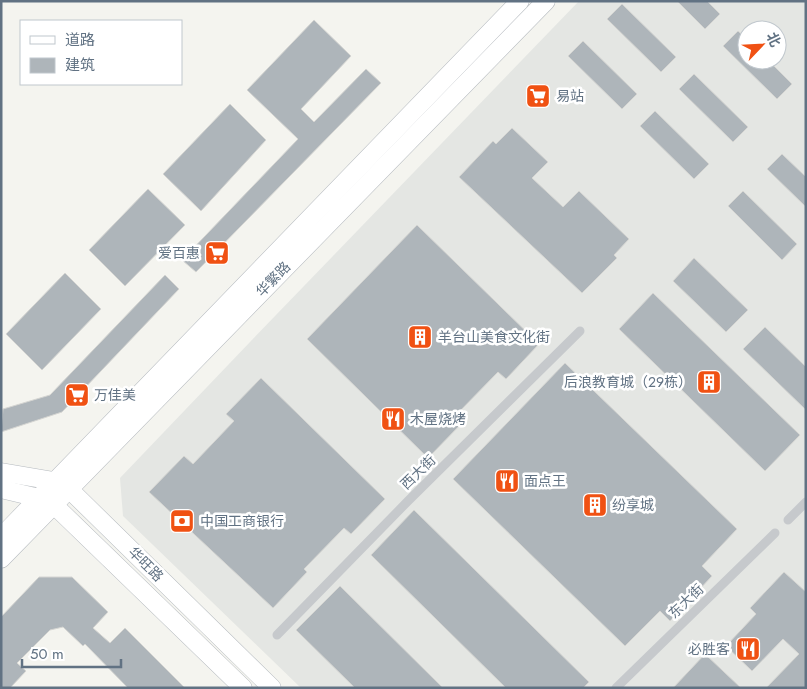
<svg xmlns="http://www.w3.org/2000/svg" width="807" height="689" font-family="Jost,'Noto Sans SC',sans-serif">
	<rect width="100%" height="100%" fill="#f4f4ef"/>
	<path fill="#e4e6e3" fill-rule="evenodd" d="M 579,1 L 806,1 L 806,688 L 301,688 L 123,516 L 120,478 L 250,342 ZM 747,30 L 777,30 L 777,60 L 747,60 Z"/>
	<g fill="#aeb5ba" stroke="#d5d5d2">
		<path d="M 677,1 L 707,1 L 720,14 L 705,29 Z"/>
		<path d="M 622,4 L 676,57 L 661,72 L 607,19 Z"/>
		<path d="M 314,20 L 351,56 L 301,109 L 314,122 L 366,69 L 381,83 L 196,272 L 182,260 L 298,139 L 247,90 Z"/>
		<path d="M 738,31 L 747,39 L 747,60 L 768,60 L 792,84 L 777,99 L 723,46 Z"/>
		<path d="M 583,41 L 637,94 L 622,109 L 568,56 Z"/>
		<path d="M 694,74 L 748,127 L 733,142 L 679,89 Z"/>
		<path d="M 230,104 L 266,140 L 201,211 L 163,174 Z"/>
		<path d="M 655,111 L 709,164 L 694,179 L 640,126 Z"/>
		<path d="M 512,128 L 548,162 L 532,178 L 563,207 L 579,191 L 629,239 L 614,255 L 617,258 L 582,293 L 459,177 L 493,141 L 496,144 Z"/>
		<path d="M 782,154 L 806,177 L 806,207 L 767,169 Z"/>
		<path d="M 148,189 L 185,225 L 125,286 L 89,250 Z"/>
		<path d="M 743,191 L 797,244 L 782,260 L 728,206 Z"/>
		<path d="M 417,225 L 539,344 L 506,379 L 498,372 L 456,415 L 463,422 L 428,458 L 307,339 Z"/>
		<path d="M 694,258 L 748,310 L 726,332 L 673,281 Z"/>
		<path d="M 65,273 L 101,309 L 42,370 L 6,334 Z"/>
		<path d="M 165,275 L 179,289 L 62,412 L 1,432 L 3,409 L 50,395 Z"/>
		<path d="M 653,293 L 800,435 L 765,471 L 619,329 Z"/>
		<path d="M 765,327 L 806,367 L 806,410 L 743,349 Z"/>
		<path d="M 565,363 L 737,529 L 702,566 L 712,576 L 670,621 L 660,611 L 625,646 L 453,479 Z"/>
		<path d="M 261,378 L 385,499 L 351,534 L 344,528 L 304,569 L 307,572 L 273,608 L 149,492 L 184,456 L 193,464 L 234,421 L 226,414 Z"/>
		<path d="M 414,510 L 589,682 L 583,688 L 506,688 L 371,555 Z"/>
		<path d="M 784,572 L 806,592 L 806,688 L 766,688 L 799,654 L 783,639 L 752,671 L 726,646 L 756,614 L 750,608 Z"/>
		<path d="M 39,577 L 72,577 L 108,612 L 93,628 L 110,643 L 125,628 L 185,688 L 128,688 L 85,644 L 83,646 L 63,627 L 50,630 L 17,663 L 26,671 L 10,688 L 1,688 L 1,617 Z"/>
		<path d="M 340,586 L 443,688 L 355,688 L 296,630 Z"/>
		<path d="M 705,654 L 741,688 L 673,688 Z"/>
	</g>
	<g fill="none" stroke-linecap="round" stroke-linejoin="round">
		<defs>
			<g id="secondary">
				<path d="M 1,472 L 54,481 L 69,489 L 272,688"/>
				<path d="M 1,489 L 39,498 L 54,505 L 243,688"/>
				<path d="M 1,537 L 520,1"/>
				<path d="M 1,559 L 546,1"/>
			</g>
		</defs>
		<use href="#secondary" stroke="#b5babf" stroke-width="19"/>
		<g stroke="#c6c9cc" stroke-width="9">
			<path d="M 788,520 L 806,502"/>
			<path d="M 277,635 L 408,501 L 580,331"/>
			<path d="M 616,688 L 775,533"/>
		</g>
		<use href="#secondary" stroke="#fff" stroke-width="18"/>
	</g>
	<defs>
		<symbol id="supermarket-square" viewBox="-11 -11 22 22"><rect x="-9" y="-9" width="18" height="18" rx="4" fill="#f05113" stroke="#fff"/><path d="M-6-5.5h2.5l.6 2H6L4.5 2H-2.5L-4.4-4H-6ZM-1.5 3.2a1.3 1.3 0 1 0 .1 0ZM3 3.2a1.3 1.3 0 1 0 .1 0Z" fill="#fff"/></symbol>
		<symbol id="building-square" viewBox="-11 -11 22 22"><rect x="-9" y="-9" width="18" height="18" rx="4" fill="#f05113" stroke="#fff"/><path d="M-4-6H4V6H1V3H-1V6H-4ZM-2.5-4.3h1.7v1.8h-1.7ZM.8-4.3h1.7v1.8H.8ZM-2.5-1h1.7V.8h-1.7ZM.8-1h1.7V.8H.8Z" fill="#fff"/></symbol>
		<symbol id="restaurant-square" viewBox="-11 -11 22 22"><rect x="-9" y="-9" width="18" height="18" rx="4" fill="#f05113" stroke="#fff"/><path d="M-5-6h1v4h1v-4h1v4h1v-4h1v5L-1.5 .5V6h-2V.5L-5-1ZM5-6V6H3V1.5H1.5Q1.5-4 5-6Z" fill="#fff"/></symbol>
		<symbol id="bank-square" viewBox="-11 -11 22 22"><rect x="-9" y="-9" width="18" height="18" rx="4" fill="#f05113" stroke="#fff"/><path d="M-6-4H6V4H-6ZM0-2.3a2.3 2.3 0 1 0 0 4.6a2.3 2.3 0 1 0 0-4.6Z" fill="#fff"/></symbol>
	</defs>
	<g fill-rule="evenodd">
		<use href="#supermarket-square" x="524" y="82" width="28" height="28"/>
		<use href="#supermarket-square" x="203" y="239" width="28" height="28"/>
		<use href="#building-square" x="406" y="323" width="28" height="28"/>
		<use href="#building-square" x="695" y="368" width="28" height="28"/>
		<use href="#supermarket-square" x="63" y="381" width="28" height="28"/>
		<use href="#restaurant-square" x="379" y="405" width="28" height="28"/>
		<use href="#restaurant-square" x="493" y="467" width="28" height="28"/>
		<use href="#building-square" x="581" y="491" width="28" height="28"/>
		<use href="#bank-square" x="168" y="507" width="28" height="28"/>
		<use href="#restaurant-square" x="734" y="635" width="28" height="28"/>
	</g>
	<g text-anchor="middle" stroke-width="5" stroke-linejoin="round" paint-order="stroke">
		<g font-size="14" fill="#617283" stroke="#fff" text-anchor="start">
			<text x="556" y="101">易站</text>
			<text x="200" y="258" text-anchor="end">爱百惠</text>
			<text x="438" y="342">羊台山美食文化街</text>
			<text x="692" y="387" text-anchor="end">后浪教育城（29栋）</text>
			<text x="94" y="400">万佳美</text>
			<text x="410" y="424">木屋烧烤</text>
			<text x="524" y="486">面点王</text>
			<text x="612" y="510">纷享城</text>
			<text x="200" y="526">中国工商银行</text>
			<text x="730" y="654" text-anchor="end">必胜客</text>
		</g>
		<g font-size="14" fill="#617283" stroke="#fff">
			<text transform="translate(273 279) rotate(-46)" y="5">华繁路</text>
			<text transform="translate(418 472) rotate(-44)" y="5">西大街</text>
			<text transform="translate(146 564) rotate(45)" y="5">华旺路</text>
			<text transform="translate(686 601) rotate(-44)" y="5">东大街</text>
		</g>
	</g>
	<rect width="807" height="689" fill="none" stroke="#617283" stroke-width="5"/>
	<rect x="20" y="20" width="162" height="65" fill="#ffffff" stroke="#c0c7cd"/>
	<rect x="30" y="36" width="25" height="8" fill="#ffffff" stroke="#c0c7cd"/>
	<text x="65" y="45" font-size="15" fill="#617283">道路</text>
	<rect x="30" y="58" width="25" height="15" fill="#aeb5ba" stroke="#c0c7cd"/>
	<text x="65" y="70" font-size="15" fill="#617283">建筑</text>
	<g transform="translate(762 45) rotate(65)"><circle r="24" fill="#ffffff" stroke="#c0c7cd"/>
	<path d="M0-4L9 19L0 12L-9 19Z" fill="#f05113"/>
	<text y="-8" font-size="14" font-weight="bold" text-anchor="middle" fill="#617283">北</text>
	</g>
	<path d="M22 659v8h99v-8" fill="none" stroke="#617283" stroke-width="2.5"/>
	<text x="30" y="659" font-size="15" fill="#617283" stroke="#ffffff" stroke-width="4" paint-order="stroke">50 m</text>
</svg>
